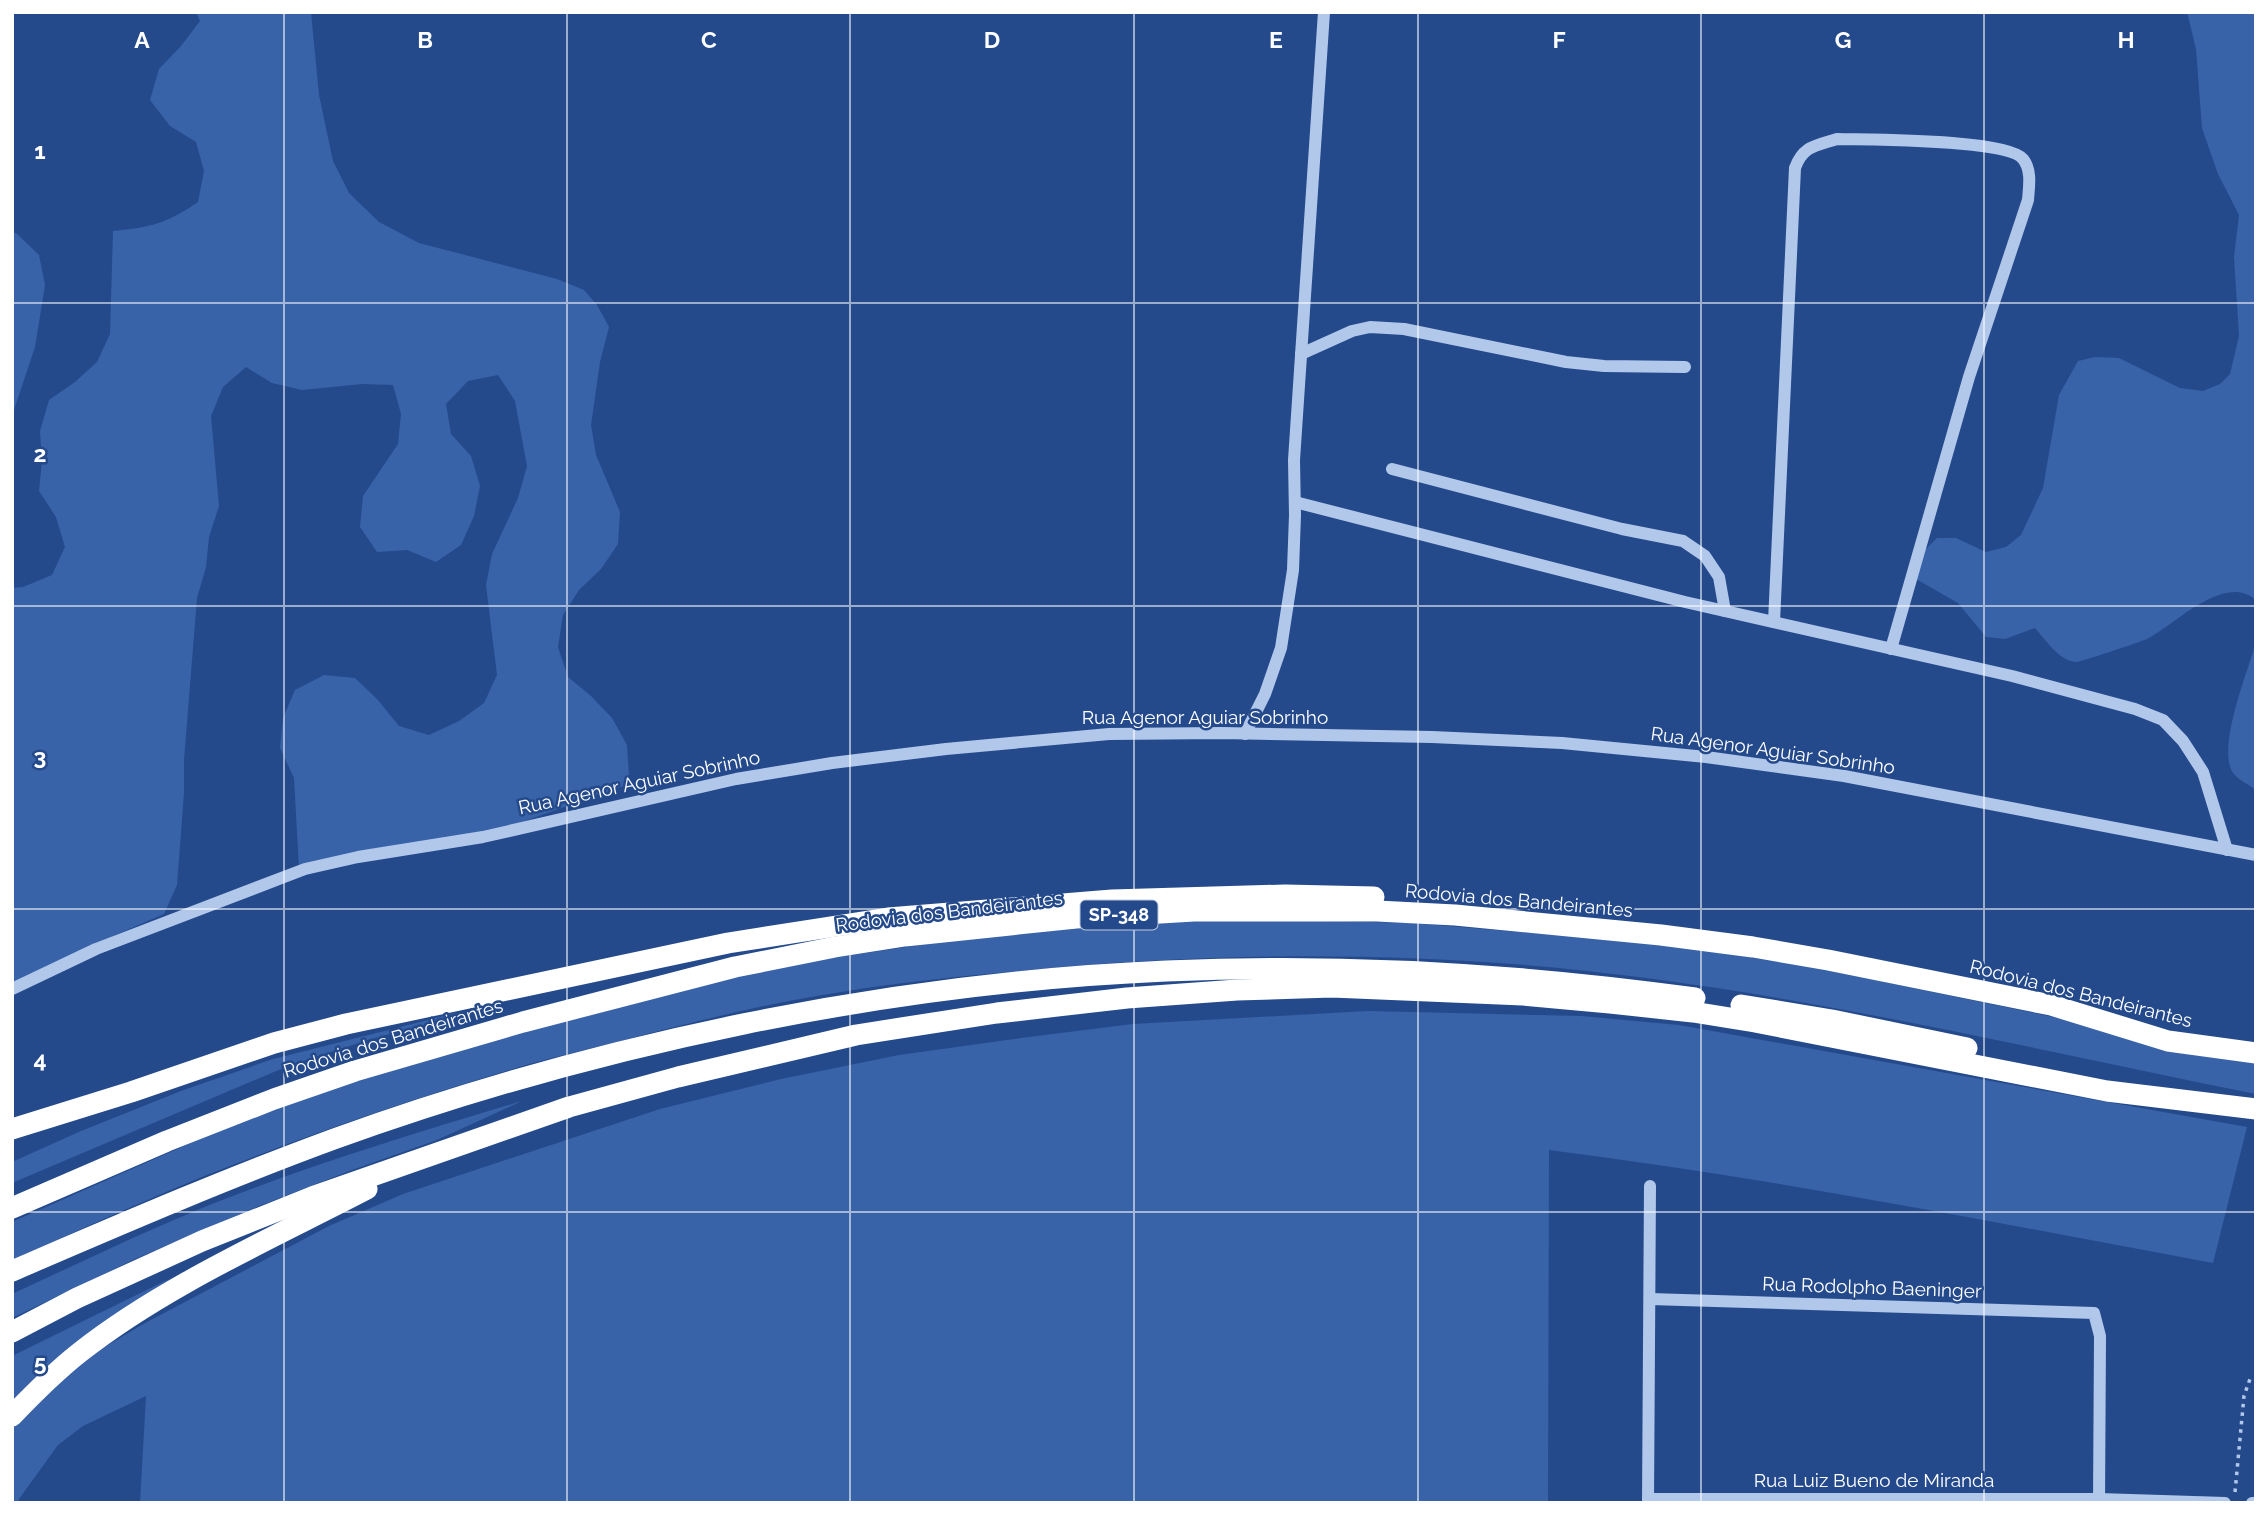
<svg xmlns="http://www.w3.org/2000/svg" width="2268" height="1515" font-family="Raleway,sans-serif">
	<rect width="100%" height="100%" fill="#244a8c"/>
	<g fill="#3863a9">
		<path d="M 196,12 L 311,12 L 319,95 L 333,161 L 349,193 L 379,222 L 419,243 L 557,279 L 584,290 L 597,305 L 609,327 L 600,362 L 591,425 L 596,455 L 620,512 L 618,544 L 601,569 L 579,590 L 563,615 L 558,647 L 568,677 L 591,696 L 612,718 L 627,745 L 629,776 L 626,785 L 497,831 L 392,849 L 303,876 L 299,868 L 294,778 L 280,748 L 283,718 L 295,690 L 324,675 L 355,678 L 378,700 L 399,726 L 429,735 L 459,721 L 484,703 L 497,675 L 486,585 L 492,554 L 518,498 L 527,466 L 515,401 L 498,375 L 468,381 L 446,404 L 451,434 L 471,456 L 480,486 L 474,516 L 461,545 L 436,562 L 407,550 L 377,552 L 360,527 L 363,496 L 398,444 L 401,414 L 393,385 L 362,384 L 302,390 L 272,383 L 246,367 L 223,387 L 211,416 L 219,506 L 209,537 L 206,567 L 197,598 L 184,760 L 184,793 L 177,885 L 164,914 L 113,936 L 12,987 L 12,588 L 23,587 L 52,575 L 65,547 L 56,517 L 39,491 L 42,461 L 40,431 L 49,400 L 75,382 L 97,362 L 110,334 L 113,231 C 152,227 165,224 198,202 L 204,171 L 196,142 L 170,126 L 150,100 L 159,69 L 181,46 L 200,21 Z"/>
		<path d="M 2187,12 L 2256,12 L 2256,600 C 2224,572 2175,625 2147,639 C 2140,642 2081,662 2076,662 C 2059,661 2045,639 2035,628 L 2005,639 L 1986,637 L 1958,603 L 1909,575 L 1914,561 L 1937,538 L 1956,538 L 1986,552 L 2006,547 L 2021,535 L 2043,488 L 2059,395 L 2078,361 L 2095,357 L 2119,358 L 2180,388 L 2203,391 L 2220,384 L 2230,374 L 2239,336 L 2234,257 L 2239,215 L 2218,174 L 2202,128 L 2196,49 Z"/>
		<path d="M 12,233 L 16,233 L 39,255 L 45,285 L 35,347 L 12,416 Z"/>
		<path d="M 2256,643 L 2256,790 C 2249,785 2239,780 2234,774 C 2215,752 2248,670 2256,643 Z"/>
		<path d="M 1287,920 L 1411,923 L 1654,943 L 1802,965 L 2256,1059 L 2256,1094 C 2056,1054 1856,1006 1654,979 C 1447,951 1238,950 1030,970 C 965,976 900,982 835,993 C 759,1005 684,1024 609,1044 C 576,1052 542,1060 509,1070 C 416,1098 325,1129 235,1164 C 160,1193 86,1227 12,1260 L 12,1222 L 193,1142 L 297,1099 L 399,1065 L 736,975 L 837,957 L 948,941 L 1075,927 L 1176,921 Z"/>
		<path d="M 1367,1011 L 1581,1016 L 1679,1025 L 2247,1127 L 2213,1263 C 1992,1222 1772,1178 1549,1150 L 1548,1503 L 140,1503 L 146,1396 L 83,1426 L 58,1445 L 19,1499 L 18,1503 L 12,1503 L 12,1427 L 44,1393 L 77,1363 L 147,1322 L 329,1226 L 403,1194 L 660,1109 L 781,1079 L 899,1055 L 1021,1038 L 1133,1024 Z"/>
		<path d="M 456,1013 L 457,1016 L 368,1040 L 288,1066 L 12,1183 L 12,1162 L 81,1131 L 181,1091 L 273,1059 Z"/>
		<path d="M 522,1101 L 437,1140 L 352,1170 L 259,1206 L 135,1259 L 12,1318 L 12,1294 C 77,1264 141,1233 207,1206 C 310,1165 416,1133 522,1101 Z"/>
		<path d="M 171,1278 C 114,1315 57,1350 12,1402 L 12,1356 Z"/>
	</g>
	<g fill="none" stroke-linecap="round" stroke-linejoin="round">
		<path stroke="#b2c8eb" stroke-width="3.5" stroke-dasharray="3.5 5" stroke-linecap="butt" d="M 2235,1492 L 2244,1396 L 2250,1379 L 2256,1378"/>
		<g stroke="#b2c8eb" stroke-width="12">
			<path d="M 1301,354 L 1352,331 L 1370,327 L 1404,329 L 1566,362 L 1604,366 L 1685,367"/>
			<path d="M 1392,469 L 1622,529 L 1683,541 L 1705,556 L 1719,577 L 1725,611"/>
			<path d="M 1295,502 L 1685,602 L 2012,676 L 2135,709 L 2163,720 L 2183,741 L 2203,772 L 2227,850"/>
			<path d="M 1774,622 L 1795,168 C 1803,146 1815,146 1837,139 C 1868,140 2007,139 2023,159 C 2032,170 2029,187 2028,200 L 1969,377 L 1891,649"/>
			<path d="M 1245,734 L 1265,694 L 1281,648 L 1293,570 L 1295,515 L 1294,460 L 1324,12"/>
			<path d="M 12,989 L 96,949 L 305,869 L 358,857 L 483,837 L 736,779 L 832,763 L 946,749 L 1109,734 L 1222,733 L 1432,737 L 1562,743 L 1706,757 L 1844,776 L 2256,855"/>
			<path d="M 1650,1299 L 2094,1313 L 2100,1336 L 2099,1503"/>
			<path d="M 1648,1499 L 2099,1499 L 2225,1503"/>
			<path d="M 1648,1503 L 1650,1186"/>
			<path d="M 2252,1503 L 2256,1503"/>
		</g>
		<g stroke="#fff" stroke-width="21">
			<path d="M 1741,1005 L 1832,1020 L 1967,1048"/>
			<path d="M 12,1129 L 131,1092 L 274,1043 L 346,1024 L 728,943 L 888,918 L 1112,900 L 1285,895 L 1374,897"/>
			<path d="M 12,1208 L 167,1141 L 274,1099 L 355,1071 L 523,1022 L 735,967 L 835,947 L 905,936 L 1076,918 L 1194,911 L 1377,911 L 1455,915 L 1661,935 L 1753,947 L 1828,960 L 2051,1005 L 2168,1041 L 2256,1053"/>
			<path d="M 12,1271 C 119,1225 225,1179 334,1139 C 597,1044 887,983 1166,971 C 1342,963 1520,974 1695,998"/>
			<path d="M 12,1332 L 77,1298 L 202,1241 L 312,1197 L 569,1107 L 678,1077 L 856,1035 L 997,1013 L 1127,998 L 1237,990 L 1332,987 L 1523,995 L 1610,1003 L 1693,1012 L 1755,1022 L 2107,1091 L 2256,1109"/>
			<path d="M 12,1416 C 33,1394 55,1372 79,1353 C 164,1286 271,1239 367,1189"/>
		</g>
	</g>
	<path fill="none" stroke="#fff" stroke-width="2" stroke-opacity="0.55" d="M 284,12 L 284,1503M 567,12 L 567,1503M 850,12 L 850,1503M 1134,12 L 1134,1503M 1418,12 L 1418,1503M 1701,12 L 1701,1503M 1984,12 L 1984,1503M 12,303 L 2256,303M 12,606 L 2256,606M 12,909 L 2256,909M 12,1212 L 2256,1212"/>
	<g text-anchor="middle" stroke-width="5" stroke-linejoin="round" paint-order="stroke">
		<rect fill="#244a8c" stroke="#bdc9dc" stroke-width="2" x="1080.5" y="900.5" width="77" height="29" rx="5"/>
		<g font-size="18" font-weight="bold" fill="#fff">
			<text x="1119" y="921">SP-348</text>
		</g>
		<g font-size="19" fill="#fff" stroke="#244a8c">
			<text x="1205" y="724">Rua Agenor Aguiar Sobrinho</text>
			<text transform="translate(1773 750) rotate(8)" y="7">Rua Agenor Aguiar Sobrinho</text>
			<text transform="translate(639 782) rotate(-12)" y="7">Rua Agenor Aguiar Sobrinho</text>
			<text transform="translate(1519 900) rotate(5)" y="7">Rodovia dos Bandeirantes</text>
			<text transform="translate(949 911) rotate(-7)" y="7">Rodovia dos Bandeirantes</text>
			<text transform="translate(2081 993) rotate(14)" y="7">Rodovia dos Bandeirantes</text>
			<text transform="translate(393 1038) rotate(-17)" y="7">Rodovia dos Bandeirantes</text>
			<text transform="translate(1872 1287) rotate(2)" y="7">Rua Rodolpho Baeninger</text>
			<text x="1874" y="1487">Rua Luiz Bueno de Miranda</text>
		</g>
	</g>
	<g font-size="23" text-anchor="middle" font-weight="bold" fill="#fff" stroke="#244a8c" stroke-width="5" stroke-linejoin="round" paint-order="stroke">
		<text x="142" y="48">A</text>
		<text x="425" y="48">B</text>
		<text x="709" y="48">C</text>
		<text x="992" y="48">D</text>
		<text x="1276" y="48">E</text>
		<text x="1559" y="48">F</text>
		<text x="1843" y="48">G</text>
		<text x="2126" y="48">H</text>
		<text x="40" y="159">1</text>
		<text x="40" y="462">2</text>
		<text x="40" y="765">3</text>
		<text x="40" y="1068">4</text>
		<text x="40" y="1371">5</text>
	</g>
	<rect width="2268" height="1515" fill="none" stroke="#ffffff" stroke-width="28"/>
</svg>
